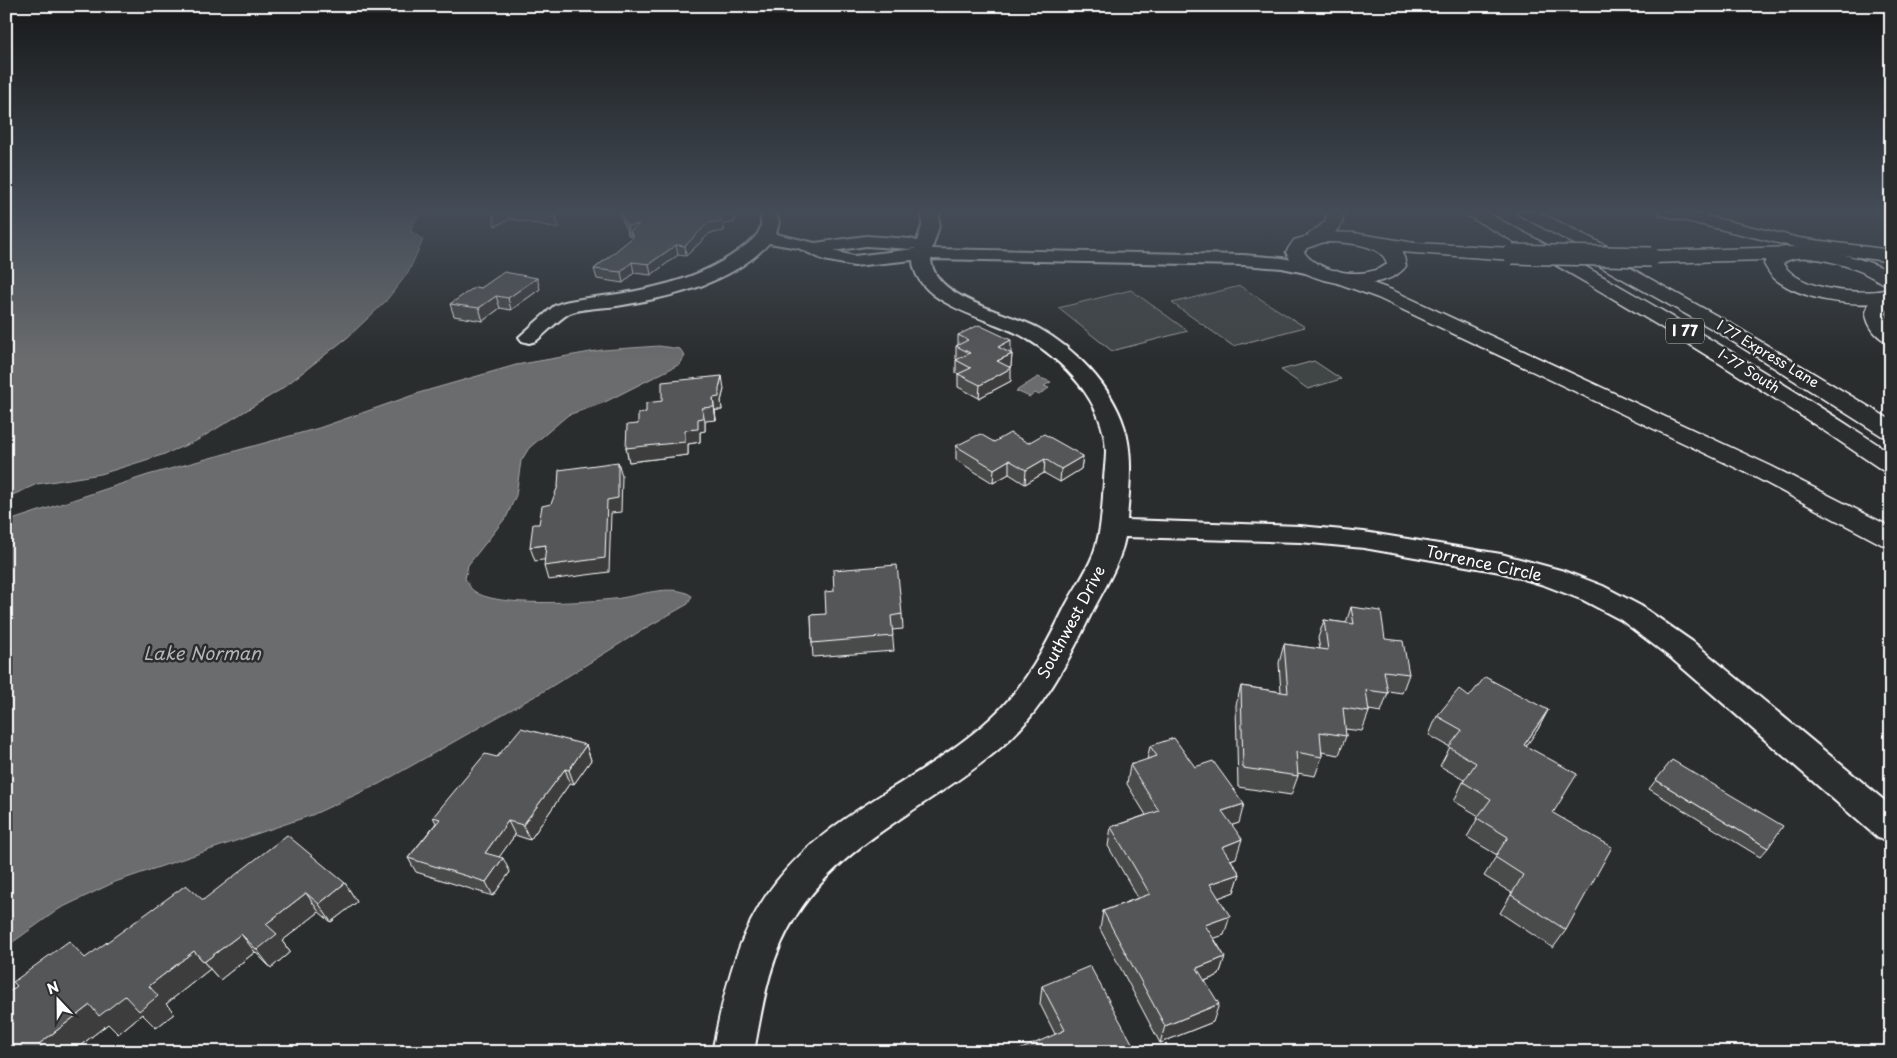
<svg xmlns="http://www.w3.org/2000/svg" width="1897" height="1058" font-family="'Playpen Sans',sans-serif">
	<rect width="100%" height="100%" fill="#2a2d2e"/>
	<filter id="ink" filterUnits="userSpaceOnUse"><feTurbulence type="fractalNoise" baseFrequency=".02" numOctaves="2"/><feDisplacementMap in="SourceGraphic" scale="10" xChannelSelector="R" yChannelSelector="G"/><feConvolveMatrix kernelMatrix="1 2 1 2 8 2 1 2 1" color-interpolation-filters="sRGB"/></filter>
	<g filter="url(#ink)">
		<g fill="#414445" stroke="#a0a2a2">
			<path d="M 1240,286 L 1305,327 L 1233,346 L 1172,303 Z"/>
			<path d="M 1131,290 L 1188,331 L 1112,351 L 1058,308 Z"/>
			<path d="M 1314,361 L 1341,379 L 1308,389 L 1281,370 Z"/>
		</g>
		<g fill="#6a6c6d" stroke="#a6a7a7">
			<path d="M 6,211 L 421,211 L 410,230 L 423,240 L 408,273 L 385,302 L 348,337 L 280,390 L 196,441 L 162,455 L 101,474 L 37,484 L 6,498 Z"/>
			<path d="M 659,346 L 680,349 L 685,356 L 680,364 L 603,403 L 568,415 L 529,448 L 521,461 L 516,495 L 507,516 L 468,565 L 465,579 C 468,582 470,589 474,591 C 494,608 586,602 614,599 C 636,597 672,582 692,596 L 688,604 L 642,630 L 544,691 L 379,784 L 312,815 L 115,882 L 59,909 L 6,947 L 6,522 L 148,475 L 319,428 L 422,392 L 516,365 L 602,350 Z"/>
			<path d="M 1038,377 L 1051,382 L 1044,386 L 1049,388 L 1039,395 L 1035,393 L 1030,397 L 1016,391 Z"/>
		</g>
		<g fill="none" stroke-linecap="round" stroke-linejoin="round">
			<defs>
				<path id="minor" d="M 759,211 L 775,211 L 779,222 L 776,234 L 815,243 L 866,236 L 910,239 L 917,241 L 922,226 L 923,211 L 939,211 L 939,226 L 932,249 L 1243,255 L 1282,258 L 1321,266 L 1324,270 L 1321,274 L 1315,275 L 1282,268 L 1243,265 L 931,259 C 933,299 1008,312 1038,328 C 1074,348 1111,385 1124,426 C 1134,455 1129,489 1127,520 L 1300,526 L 1364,532 L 1501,554 L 1564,571 L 1603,586 L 1641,606 L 1693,642 L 1891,806 L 1891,842 L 1878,838 L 1671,658 L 1621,620 L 1583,600 L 1544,585 L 1500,572 L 1364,548 L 1300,542 L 1125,537 C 1120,565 1103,590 1090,616 C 1067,664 1041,714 999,749 C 932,806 845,839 796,916 C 769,958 763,1003 754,1052 L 712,1052 C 725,990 736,933 776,882 C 833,809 924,780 991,718 C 1025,687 1046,646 1066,605 C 1075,588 1086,573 1093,555 C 1102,531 1102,507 1104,482 C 1104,472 1106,462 1106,451 C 1104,402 1064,360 1024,337 C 992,318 915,306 913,260 L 854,266 L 824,260 L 798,248 L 769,243 C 731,284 671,297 617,306 C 604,308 578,308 568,314 C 557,321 546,333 536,341 L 529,343 L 522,341 L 519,337 L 554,306 L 561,303 C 580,298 599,297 618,294 C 663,287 705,276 742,248 C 756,238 766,229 759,211 ZM 866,246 L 910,249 L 915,248 L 914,249 L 854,256 L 833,251 Z"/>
				<g id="major">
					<path d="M 1322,232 L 1354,233 L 1415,243 L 1512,248 L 1519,250 L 1521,254 L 1519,258 L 1512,260 L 1401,252 L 1404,257 L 1406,266 C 1388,293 1316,287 1294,265 C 1291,262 1288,256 1286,252 L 1294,240 ZM 1324,242 C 1341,242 1383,243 1387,264 C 1367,280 1319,274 1304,252 L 1307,248 Z"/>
					<path d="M 1793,247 C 1826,248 1858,257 1888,270 L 1891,271 L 1891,286 C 1881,283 1872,277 1862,272 C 1846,265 1796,249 1783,264 C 1802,292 1861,295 1891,289 L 1891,301 C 1857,308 1803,301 1775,279 C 1770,275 1767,269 1764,264 L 1766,260 L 1651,263 L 1644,261 L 1642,257 L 1644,253 L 1651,251 Z"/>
				</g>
				<g id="highway">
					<path d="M 1327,211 L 1343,211 C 1346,229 1324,246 1307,242 L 1304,238 L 1325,222 Z"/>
					<path d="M 1463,211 L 1484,211 C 1623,285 1759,366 1891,453 L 1891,473 L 1882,470 C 1748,378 1609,293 1466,215 Z"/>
					<path d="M 1516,211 L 1537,211 L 1611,248 L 1613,252 L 1609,256 L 1730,323 L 1891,420 L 1891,438 L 1882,436 L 1716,331 L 1576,253 L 1573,249 L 1576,245 L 1519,215 Z"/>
					<path d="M 1658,211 L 1686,211 L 1799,238 L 1891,250 L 1891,262 L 1799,248 L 1661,215 Z"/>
					<path d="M 1336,270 L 1392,290 L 1771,466 L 1891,527 L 1891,547 L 1881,544 L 1753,476 L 1378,298 L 1329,280 L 1326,276 L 1329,272 Z"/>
					<path d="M 1885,291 L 1891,292 L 1891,303 L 1886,313 L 1891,324 L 1891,343 C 1878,340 1867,326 1866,313 C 1868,302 1875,294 1885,291 Z"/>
				</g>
			</defs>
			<use href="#minor" stroke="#fff" stroke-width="4"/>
			<use href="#major" stroke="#fff" stroke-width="3"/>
			<use href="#highway" stroke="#fff" stroke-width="3"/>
			<use href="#minor" fill="#2a2d2e" fill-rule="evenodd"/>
			<use href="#major" fill="#2a2d2e" fill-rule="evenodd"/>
			<use href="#highway" fill="#2a2d2e" fill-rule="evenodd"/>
			<defs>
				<path id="major-bridge" d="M 1512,254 L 1651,257"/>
			</defs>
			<use href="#major-bridge" stroke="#fff" stroke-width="22" stroke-linecap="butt"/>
			<use href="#major-bridge" stroke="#2a2d2e" stroke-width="19"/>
		</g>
		<g fill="#494b4c" stroke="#fff">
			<path d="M 493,211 L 555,211 L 559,228 L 510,219 L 495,226 Z"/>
			<path d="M 618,211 L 732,211 L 734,212 L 735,222 L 724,224 L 724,231 L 710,233 L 686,256 L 678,255 L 651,275 L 634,273 L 623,283 L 597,279 L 594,269 L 632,238 L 631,235 L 629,236 Z"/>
			<path d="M 481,288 L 540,289 L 511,310 L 500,308 L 483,321 L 454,316 L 450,304 Z"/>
			<path d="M 958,335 L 1011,353 L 1010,353 L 1012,354 L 1011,366 L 1009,367 L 1011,381 L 979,398 L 958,387 L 958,374 L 956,373 L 956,360 L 958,360 L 956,359 L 956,346 L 958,345 Z"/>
			<path d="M 724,389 L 721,401 L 722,410 L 715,410 L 716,420 L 705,421 L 705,431 L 700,432 L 700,442 L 688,444 L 688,455 L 629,462 L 626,448 L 638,424 L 646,412 L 662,401 Z"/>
			<path d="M 994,442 L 1028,443 L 1083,456 L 1081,469 L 1060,482 L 1044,473 L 1025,484 L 1009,474 L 993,483 L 956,460 L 956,446 Z"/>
			<path d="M 1351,607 L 1385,639 L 1409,674 L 1402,693 L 1388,691 L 1388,693 L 1381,712 L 1369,710 L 1369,712 L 1362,731 L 1345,729 L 1346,736 L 1339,755 L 1322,752 L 1322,757 L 1315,776 L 1297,773 L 1298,776 L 1291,795 L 1238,787 L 1236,705 L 1241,686 L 1281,692 L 1279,663 L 1284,644 L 1320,649 L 1318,638 L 1324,620 L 1346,623 Z"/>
			<path d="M 902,614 L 903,629 L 892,630 L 894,651 L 813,657 L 812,643 L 811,615 Z"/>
			<path d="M 1469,697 L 1548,710 L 1538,729 L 1526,746 L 1553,813 L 1566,930 L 1553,948 L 1500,913 L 1512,893 L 1484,876 L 1497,855 L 1467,837 L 1479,816 L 1454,801 L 1464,780 L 1440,766 L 1450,747 L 1429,735 L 1437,716 Z"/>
			<path d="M 586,745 L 591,760 L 574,784 L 570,783 L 530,840 L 515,835 L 499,857 L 510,872 L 493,896 L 416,872 L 408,858 L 436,823 L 433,817 Z"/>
			<path d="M 1150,746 L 1195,767 L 1239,823 L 1232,825 L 1236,858 L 1231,860 L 1240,874 L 1234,892 L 1218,898 L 1224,935 L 1214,938 L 1225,957 L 1219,975 L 1205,981 L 1213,1022 L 1160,1043 L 1100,929 L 1103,911 L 1138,898 L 1108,846 L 1111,827 L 1146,815 L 1127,784 L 1130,765 L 1147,760 Z"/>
			<path d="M 1656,780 L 1768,848 L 1760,857 L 1649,789 Z"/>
			<path d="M 345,883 L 357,902 L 331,922 L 319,912 L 282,941 L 290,952 L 271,968 L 255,952 L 220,980 L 210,969 L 166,1004 L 175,1013 L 156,1028 L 142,1014 L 118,1034 L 108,1024 L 72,1052 L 6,1052 L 86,958 L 203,900 Z"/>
			<path d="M 1042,986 L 1137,1052 L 1055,1034 L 1040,1004 Z"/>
		</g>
		<g fill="#3c3d3e" stroke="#fff">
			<path d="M 505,211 L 508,211 L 510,219 L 495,226 L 493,216 Z"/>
			<path d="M 734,212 L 735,222 L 724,224 L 724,231 L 710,233 L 686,256 L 685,246 L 708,223 L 719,215 Z"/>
			<path d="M 639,224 L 630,231 L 631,235 L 629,236 L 627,226 Z"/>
			<path d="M 676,245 L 678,255 L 651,275 L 649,264 Z"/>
			<path d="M 632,262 L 634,273 L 623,283 L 621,272 Z"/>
			<path d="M 537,278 L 540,289 L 511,310 L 508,298 Z"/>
			<path d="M 496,296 L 500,308 L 483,321 L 479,308 Z"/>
			<path d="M 1011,340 L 1011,353 L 997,360 L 998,347 Z"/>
			<path d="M 1012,354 L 1011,366 L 997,374 L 997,361 Z"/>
			<path d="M 1011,368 L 1011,381 L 979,398 L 980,385 Z"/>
			<path d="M 722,376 L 724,389 L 721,401 L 722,410 L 715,410 L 716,420 L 713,398 L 719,388 Z"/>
			<path d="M 702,408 L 705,421 L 705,431 L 700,432 L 700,442 L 688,444 L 688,455 L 629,462 L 626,448 L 685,430 L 698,419 Z"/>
			<path d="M 1083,456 L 1081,469 L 1060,482 L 1061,469 Z"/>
			<path d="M 1045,459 L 1044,473 L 1025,484 L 1026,470 Z"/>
			<path d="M 1009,460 L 1009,474 L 993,483 L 994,469 Z"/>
			<path d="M 618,462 L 622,476 L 621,512 L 611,513 L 609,572 L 548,580 L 544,566 L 607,500 Z"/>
			<path d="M 546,545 L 550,559 L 535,561 L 530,547 Z"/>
			<path d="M 1548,710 L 1538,729 L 1514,764 L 1524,745 Z"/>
			<path d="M 586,745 L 591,760 L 574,784 L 569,770 Z"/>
			<path d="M 565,769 L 570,783 L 530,840 L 523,825 Z"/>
			<path d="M 1244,804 L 1239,823 L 1217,830 L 1222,811 Z"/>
			<path d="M 508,821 L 515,835 L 492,867 L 485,853 Z"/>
			<path d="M 1242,839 L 1236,858 L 1216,865 L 1222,847 Z"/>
			<path d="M 503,858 L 510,872 L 493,896 L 486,882 Z"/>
			<path d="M 1240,874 L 1234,892 L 1205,903 L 1210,884 Z"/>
			<path d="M 345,883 L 357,902 L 331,922 L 319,904 Z"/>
			<path d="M 306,893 L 319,912 L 282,941 L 290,952 L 271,968 L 257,950 L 266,924 Z"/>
			<path d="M 1230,916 L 1224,935 L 1200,943 L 1205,925 Z"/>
			<path d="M 241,934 L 255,952 L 220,980 L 204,962 Z"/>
			<path d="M 194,951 L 210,969 L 166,1004 L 175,1013 L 156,1028 L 142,1014 L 118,1034 L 108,1024 L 72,1052 L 45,1052 L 39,1044 L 90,1005 L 125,996 L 149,986 Z"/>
			<path d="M 1225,957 L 1219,975 L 1192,986 L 1197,968 Z"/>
			<path d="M 1219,1004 L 1213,1022 L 1160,1043 L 1165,1026 Z"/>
		</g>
		<g fill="#555758" stroke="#fff">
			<path d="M 493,211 L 505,211 L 493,216 Z"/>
			<path d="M 513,211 L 555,211 L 557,218 Z"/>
			<path d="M 620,211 L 732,211 L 734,212 L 719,215 L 723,221 L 708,223 L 685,246 L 676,245 L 649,264 L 632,262 L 621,272 L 594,269 L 633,237 L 630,231 L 639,224 L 627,226 Z"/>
			<path d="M 504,272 L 537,278 L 508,298 L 496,296 L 479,308 L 450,304 L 475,287 L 481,288 Z"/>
			<path d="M 979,325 L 1011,340 L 998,347 L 1012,354 L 997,361 L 1011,368 L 980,385 L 958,374 L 971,368 L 956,360 L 970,353 L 956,346 L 968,340 L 958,335 Z"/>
			<path d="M 722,376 L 719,388 L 719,397 L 713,398 L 714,407 L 702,408 L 703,418 L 698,419 L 698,429 L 685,430 L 685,442 L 626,448 L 627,425 L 638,424 L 638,413 L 646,412 L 646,403 L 662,401 L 662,382 Z"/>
			<path d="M 1010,433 L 1028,443 L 1044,434 L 1083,456 L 1061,469 L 1045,459 L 1026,470 L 1009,460 L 994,469 L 956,446 L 980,434 L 994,442 Z"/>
			<path d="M 618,462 L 618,498 L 607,500 L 605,558 L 544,566 L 546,545 L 530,547 L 533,524 L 539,524 L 542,506 L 551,504 L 558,486 L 559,470 Z"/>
			<path d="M 897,565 L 902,614 L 891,616 L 893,636 L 812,643 L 811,615 L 826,614 L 825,592 L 834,591 L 833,570 Z"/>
			<path d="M 1351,607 L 1381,611 L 1385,639 L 1403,641 L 1409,674 L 1384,671 L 1388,693 L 1366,690 L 1369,712 L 1343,708 L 1346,736 L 1320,732 L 1322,757 L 1296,752 L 1298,776 L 1243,768 L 1241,686 L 1288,693 L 1284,644 L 1328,650 L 1324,620 L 1354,624 Z"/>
			<path d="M 1485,677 L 1548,710 L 1524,745 L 1577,774 L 1553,813 L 1612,847 L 1566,930 L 1511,895 L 1523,875 L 1495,857 L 1508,837 L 1477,818 L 1491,799 L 1463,782 L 1476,763 L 1449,747 L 1462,730 L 1437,716 L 1459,689 L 1469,697 Z"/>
			<path d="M 521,728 L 586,745 L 569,770 L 565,769 L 523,825 L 508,821 L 485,853 L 503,858 L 486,882 L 408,858 L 440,819 L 433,817 L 485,754 L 497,757 Z"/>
			<path d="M 1174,738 L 1195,767 L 1213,761 L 1244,804 L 1222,811 L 1242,839 L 1222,847 L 1240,874 L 1210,884 L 1230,916 L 1205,925 L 1225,957 L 1197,968 L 1219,1004 L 1165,1026 L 1103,911 L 1150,894 L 1111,827 L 1159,811 L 1130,765 L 1157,756 L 1150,746 Z"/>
			<path d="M 1672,760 L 1783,826 L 1768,848 L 1656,780 Z"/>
			<path d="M 287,835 L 345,883 L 319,904 L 306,893 L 266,924 L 277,934 L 257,950 L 241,934 L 204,962 L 194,951 L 149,986 L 158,996 L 139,1011 L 125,996 L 99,1016 L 90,1005 L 39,1044 L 45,1052 L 6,1052 L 6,994 L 17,986 L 13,982 L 69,941 L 85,958 L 186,885 L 203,900 Z"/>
			<path d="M 1090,966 L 1137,1052 L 1017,1052 L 1017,1051 L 1065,1030 L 1042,986 Z"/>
		</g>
	</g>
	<linearGradient id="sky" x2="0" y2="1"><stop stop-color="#171919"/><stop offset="0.59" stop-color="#444c57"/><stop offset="1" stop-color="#444c57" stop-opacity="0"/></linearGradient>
	<rect width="1897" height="359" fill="url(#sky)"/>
	<g text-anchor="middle" stroke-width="5" stroke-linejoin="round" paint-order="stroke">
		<g font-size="14" fill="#fff" stroke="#2a2d2e">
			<text transform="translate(1768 354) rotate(31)" y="5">I 77 Express Lane</text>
			<text transform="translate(1749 371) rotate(32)" y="5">I-77 South</text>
		</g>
		<rect fill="#2a2d2e" stroke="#bfc0c0" stroke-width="1" x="1666" y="318.5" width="38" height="25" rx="4"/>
		<g font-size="15" font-weight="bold" fill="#fff">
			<text x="1685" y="336">I 77</text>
		</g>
		<g font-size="16" fill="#fff" stroke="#2a2d2e">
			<text transform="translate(1484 563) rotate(12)" y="6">Torrence Circle</text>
			<text transform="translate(1071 622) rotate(-62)" y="6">Southwest Drive</text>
		</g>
		<g font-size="18" font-style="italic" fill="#b4b6b6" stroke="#2a2d2e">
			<text x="202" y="660">Lake Norman</text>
		</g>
	</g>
	<rect width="1897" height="1058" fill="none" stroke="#2a2d2e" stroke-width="25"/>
	<rect x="12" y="12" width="1872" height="1033" fill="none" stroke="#fff" stroke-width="2" filter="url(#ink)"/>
	<g transform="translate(58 1000) rotate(338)" stroke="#2a2d2e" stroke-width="4" paint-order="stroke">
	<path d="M0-4L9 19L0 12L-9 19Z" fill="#ffffff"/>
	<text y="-8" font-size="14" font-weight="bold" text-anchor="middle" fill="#ffffff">N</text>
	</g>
</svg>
